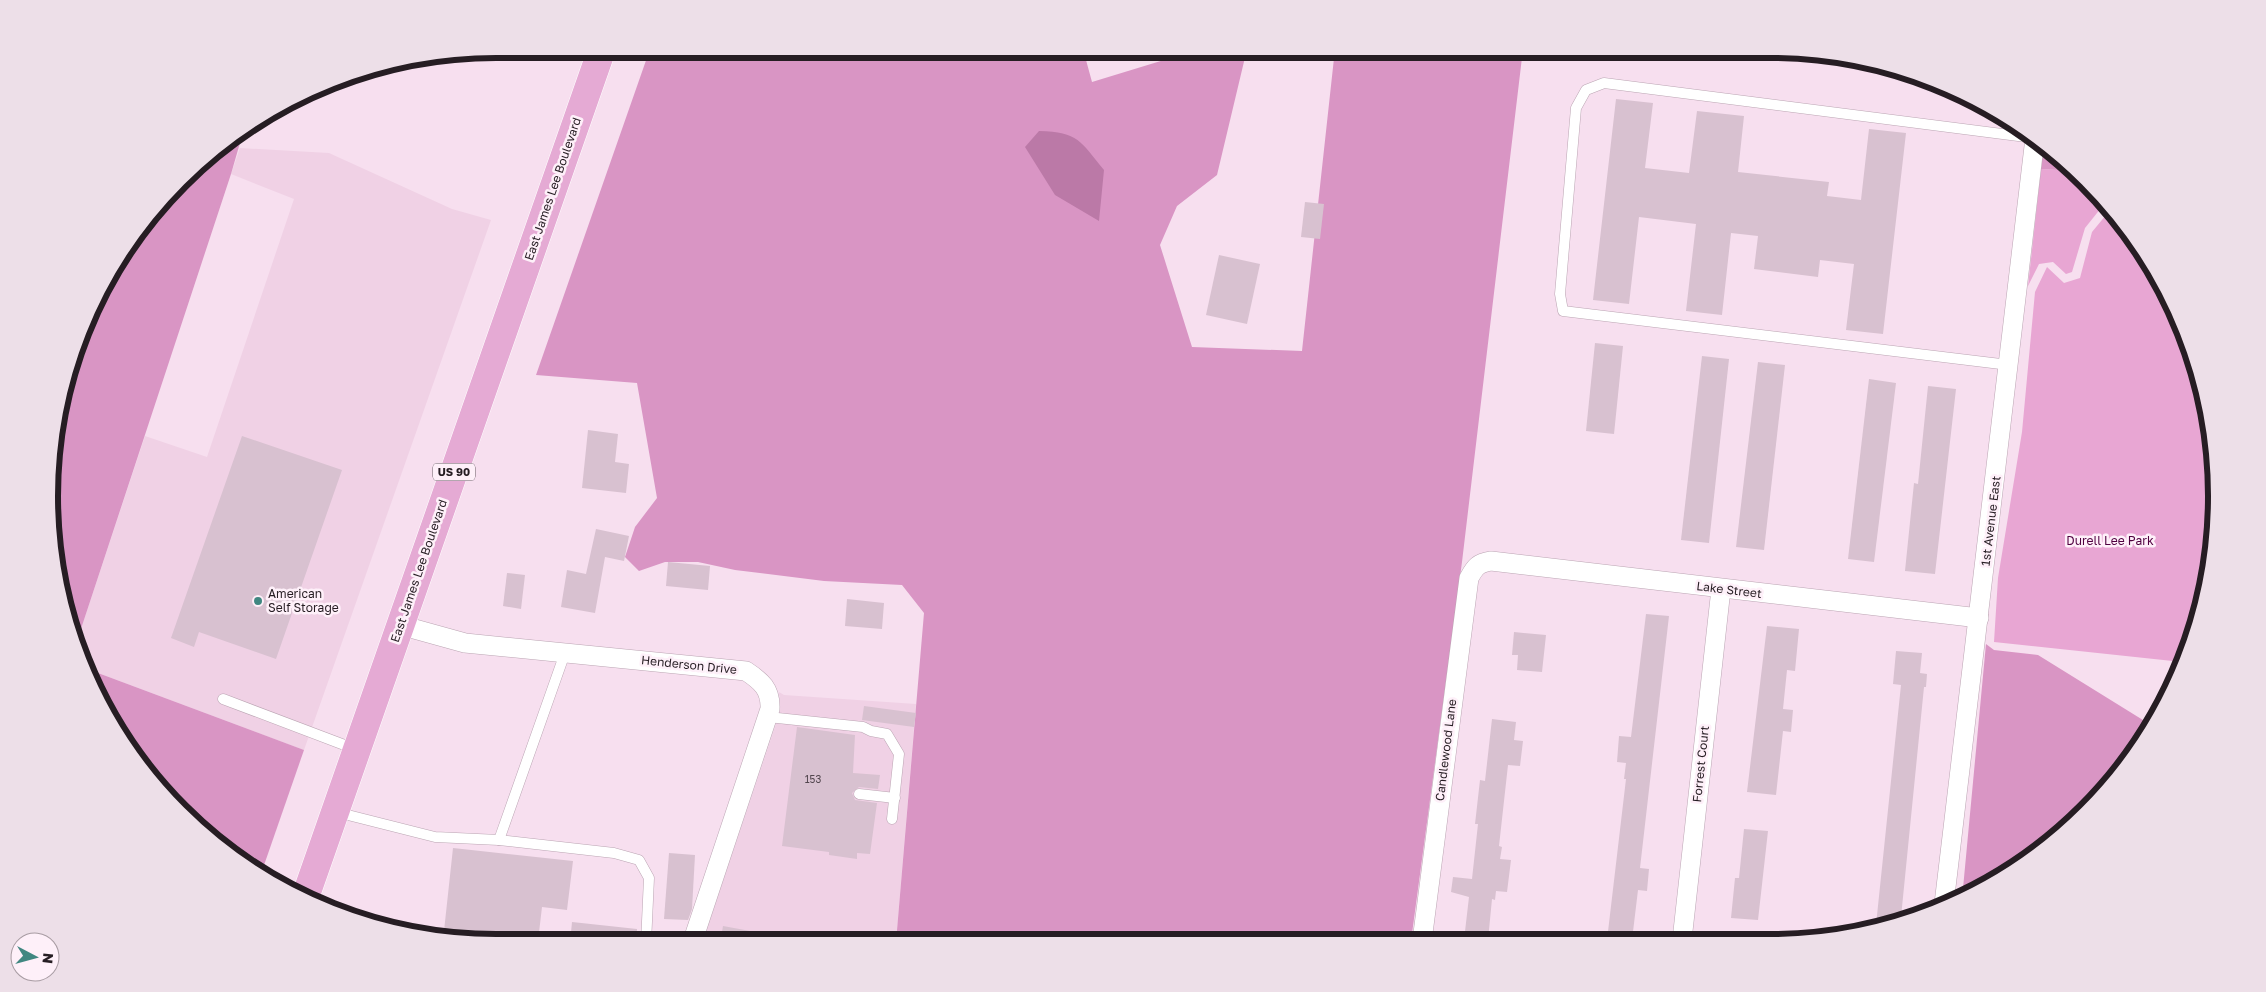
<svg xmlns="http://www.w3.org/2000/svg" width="2266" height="992" font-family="'Golos Text',sans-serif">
	<rect width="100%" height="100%" fill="#f7dfef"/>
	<g fill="#f0d1e5">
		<path d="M 240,148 L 329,153 L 452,209 L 491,220 L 304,750 L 90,670 L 78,638 L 145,436 L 207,457 L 294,199 L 231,174 Z"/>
		<path d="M 779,692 L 784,695 L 916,704 L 896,942 L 702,943 L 780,712 Z"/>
	</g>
	<g fill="#e8a6d3">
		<path d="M 2041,169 L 2076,171 L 2105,203 L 2085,228 L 2072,272 L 2066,274 L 2053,262 L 2039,264 L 2028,286 Z"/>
		<path d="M 2111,209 C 2171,273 2210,380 2216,467 C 2219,508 2214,554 2204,594 C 2198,618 2193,640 2182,662 L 1994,642 L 1998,578 L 2022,432 L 2035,292 L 2047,267 L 2064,283 L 2080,278 L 2092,232 Z"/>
		<path d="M 104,285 L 99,309 L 55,436 L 57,409 Z"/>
	</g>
	<g fill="#d995c4">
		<path d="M 650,49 L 1083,49 L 1092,82 L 1164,60 L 1173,49 L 1247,49 L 1217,175 L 1177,206 L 1160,245 L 1192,347 L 1302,351 L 1335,49 L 1523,49 L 1462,562 L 1411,941 L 896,942 L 924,613 L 902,585 L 824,581 L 735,570 L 698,562 L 665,562 L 639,571 L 625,557 L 635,527 L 657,498 L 637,383 L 536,375 Z"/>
		<path d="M 244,129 L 231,174 L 78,638 L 57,583 L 49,496 L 55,436 L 99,309 L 109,273 L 201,160 Z"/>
		<path d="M 2044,145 L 2065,160 L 2076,171 L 2041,169 Z"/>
		<path d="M 1986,644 L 1994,650 L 2038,655 L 2151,725 L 2142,745 L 2065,832 L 1962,899 Z"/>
		<path d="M 90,670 L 304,750 L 262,871 L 224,851 L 160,791 L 109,720 Z"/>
	</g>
	<path fill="#bb79a7" d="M 1039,131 C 1079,132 1080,141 1104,170 L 1099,221 L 1055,195 L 1025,147 Z"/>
	<g fill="#d8c1d0">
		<path d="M 1616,99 L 1653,103 L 1645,168 L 1689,173 L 1697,111 L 1744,116 L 1738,172 L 1829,182 L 1827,196 L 1861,200 L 1869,129 L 1906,133 L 1883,334 L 1846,330 L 1854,264 L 1820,260 L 1818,277 L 1754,269 L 1758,236 L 1731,233 L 1722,315 L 1686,311 L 1696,224 L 1639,217 L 1629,304 L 1593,300 Z"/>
		<path d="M 1305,202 L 1324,204 L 1320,239 L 1301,237 Z"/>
		<path d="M 1219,255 L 1260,264 L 1247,324 L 1206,315 Z"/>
		<path d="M 1595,343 L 1623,346 L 1614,434 L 1586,431 Z"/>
		<path d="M 1702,356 L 1729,359 L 1709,543 L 1681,540 Z"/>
		<path d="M 1758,362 L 1785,365 L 1764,550 L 1736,547 Z"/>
		<path d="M 1869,379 L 1896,383 L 1874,562 L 1848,559 Z"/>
		<path d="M 1928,386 L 1956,389 L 1935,574 L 1905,571 L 1914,483 L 1918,484 Z"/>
		<path d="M 588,430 L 618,434 L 615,462 L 629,464 L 626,493 L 582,488 Z"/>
		<path d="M 242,436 L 342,470 L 276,659 L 199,632 L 194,647 L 171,638 Z"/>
		<path d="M 596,529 L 629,536 L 624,561 L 605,557 L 595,613 L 561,607 L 567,570 L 586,574 Z"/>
		<path d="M 668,562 L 710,566 L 708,590 L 666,586 Z"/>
		<path d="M 507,573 L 525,575 L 521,609 L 503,606 Z"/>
		<path d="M 847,599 L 884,603 L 882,629 L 845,626 Z"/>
		<path d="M 1646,614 L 1669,616 L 1640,868 L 1649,869 L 1647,891 L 1638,890 L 1632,940 L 1607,940 L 1626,779 L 1624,779 L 1626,763 L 1617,762 L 1619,736 L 1631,737 Z"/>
		<path d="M 1767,626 L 1799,629 L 1795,671 L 1787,670 L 1783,709 L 1793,710 L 1791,732 L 1783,731 L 1776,795 L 1747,792 Z"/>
		<path d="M 1514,632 L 1546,635 L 1542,672 L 1517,670 L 1518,655 L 1512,655 Z"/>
		<path d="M 1896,651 L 1922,653 L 1920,673 L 1927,674 L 1926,687 L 1924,687 L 1901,917 L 1876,925 L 1901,685 L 1893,684 Z"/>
		<path d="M 864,706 L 916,713 L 914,727 L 862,720 Z"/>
		<path d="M 1492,719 L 1516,722 L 1514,740 L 1523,741 L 1520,766 L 1508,765 L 1499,846 L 1502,847 L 1500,859 L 1511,860 L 1507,892 L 1496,891 L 1495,900 L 1492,899 L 1488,940 L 1464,940 L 1469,897 L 1451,892 L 1453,877 L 1472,879 L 1478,824 L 1475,824 L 1480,780 L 1485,781 Z"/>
		<path d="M 797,727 L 855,735 L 853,773 L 880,775 L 878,789 L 859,787 L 852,793 L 855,800 L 877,803 L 870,854 L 857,853 L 857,859 L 829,855 L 829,852 L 782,846 Z"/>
		<path d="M 1744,829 L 1768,831 L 1758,920 L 1731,918 L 1735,878 L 1739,878 Z"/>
		<path d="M 453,848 L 573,861 L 567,910 L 542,907 L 538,941 L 444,931 Z"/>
		<path d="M 669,853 L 695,855 L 692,909 L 688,920 L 664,919 Z"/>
		<path d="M 572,922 L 637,929 L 636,943 L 570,943 Z"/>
		<path d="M 723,926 L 773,935 L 772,942 L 720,943 Z"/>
	</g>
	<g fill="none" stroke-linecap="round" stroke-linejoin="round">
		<defs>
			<g id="service">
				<path d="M 2009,365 L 1563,311 L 1560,294 L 1576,108 L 1586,90 L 1604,83 L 2034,138"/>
				<path d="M 223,699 L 355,749"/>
				<path d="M 768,717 L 863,727 L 871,731 L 887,734 L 899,754 L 892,819"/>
				<path d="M 859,794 L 895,798"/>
				<path d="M 336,812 L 435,837 L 499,840 L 614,853 L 639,860 L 649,878 L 646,943"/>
				<path d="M 499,840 L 565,653"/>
			</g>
			<g id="minor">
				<path d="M 400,625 L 465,643 L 746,671 C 761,681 771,689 770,709 L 692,943"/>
				<path d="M 1944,904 L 2035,138"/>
				<path d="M 1682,940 L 1721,589"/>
				<path d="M 1422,941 L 1469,578 C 1475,567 1478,563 1491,561 L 1979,618"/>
			</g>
			<path id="primary" d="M 306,895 L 602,49"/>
		</defs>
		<use href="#service" stroke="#bba5b3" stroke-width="11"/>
		<use href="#minor" stroke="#bba5b3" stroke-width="20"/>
		<use href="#primary" stroke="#fff" stroke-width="29"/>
		<use href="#service" stroke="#fff" stroke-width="10"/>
		<use href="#minor" stroke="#fff" stroke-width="19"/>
		<use href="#primary" stroke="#e5aad4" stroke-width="28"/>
	</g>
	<circle fill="#408781" stroke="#fef0f9" stroke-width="2" cx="258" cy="601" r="5"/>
	<g text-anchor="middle" stroke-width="5" stroke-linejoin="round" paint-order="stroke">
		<g font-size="10" fill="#52464e">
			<text x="813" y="783">153</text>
		</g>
		<rect fill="#fef0f9" stroke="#675c63" stroke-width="1" x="433" y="463.5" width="42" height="17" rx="4"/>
		<g font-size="11" font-weight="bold" fill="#261d23">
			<text x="454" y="476">US 90</text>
		</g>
		<g font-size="12" fill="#261d23" stroke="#fef0f9">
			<text transform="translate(553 189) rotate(-71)" y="4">East James Lee Boulevard</text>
			<text transform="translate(1991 521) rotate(-83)" y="4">1st Avenue East</text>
			<text transform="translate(419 571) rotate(-71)" y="4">East James Lee Boulevard</text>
			<text transform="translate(1729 590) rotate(7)" y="4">Lake Street</text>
			<text transform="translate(689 665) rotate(6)" y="4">Henderson Drive</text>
			<text transform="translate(1446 750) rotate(-83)" y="4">Candlewood Lane</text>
			<text transform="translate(1701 764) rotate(-84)" y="4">Forrest Court</text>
		</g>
		<g font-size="12" fill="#500040" stroke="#fef0f9">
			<text x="2110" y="545">Durell Lee Park</text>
		</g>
		<g font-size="12" fill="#261d23" stroke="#fef0f9" text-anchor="start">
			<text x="268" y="598">American<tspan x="268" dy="14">Self Storage</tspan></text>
		</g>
	</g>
	<path d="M0 0H2266V992H0ZM496 58H1770A438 438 0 0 1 2208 496V496A438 438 0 0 1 1770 934H496A438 438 0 0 1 58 496V496A438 438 0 0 1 496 58Z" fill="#eddfe8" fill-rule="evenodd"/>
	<path fill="none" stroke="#261d23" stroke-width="6" d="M496 58H1770A438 438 0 0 1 2208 496V496A438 438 0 0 1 1770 934H496A438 438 0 0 1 58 496V496A438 438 0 0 1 496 58Z"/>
	<g transform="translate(35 957) rotate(96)"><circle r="24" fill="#fef0f9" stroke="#a89ca3"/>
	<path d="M0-4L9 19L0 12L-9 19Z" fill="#408781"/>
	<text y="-8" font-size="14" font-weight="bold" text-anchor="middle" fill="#261d23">N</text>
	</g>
</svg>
